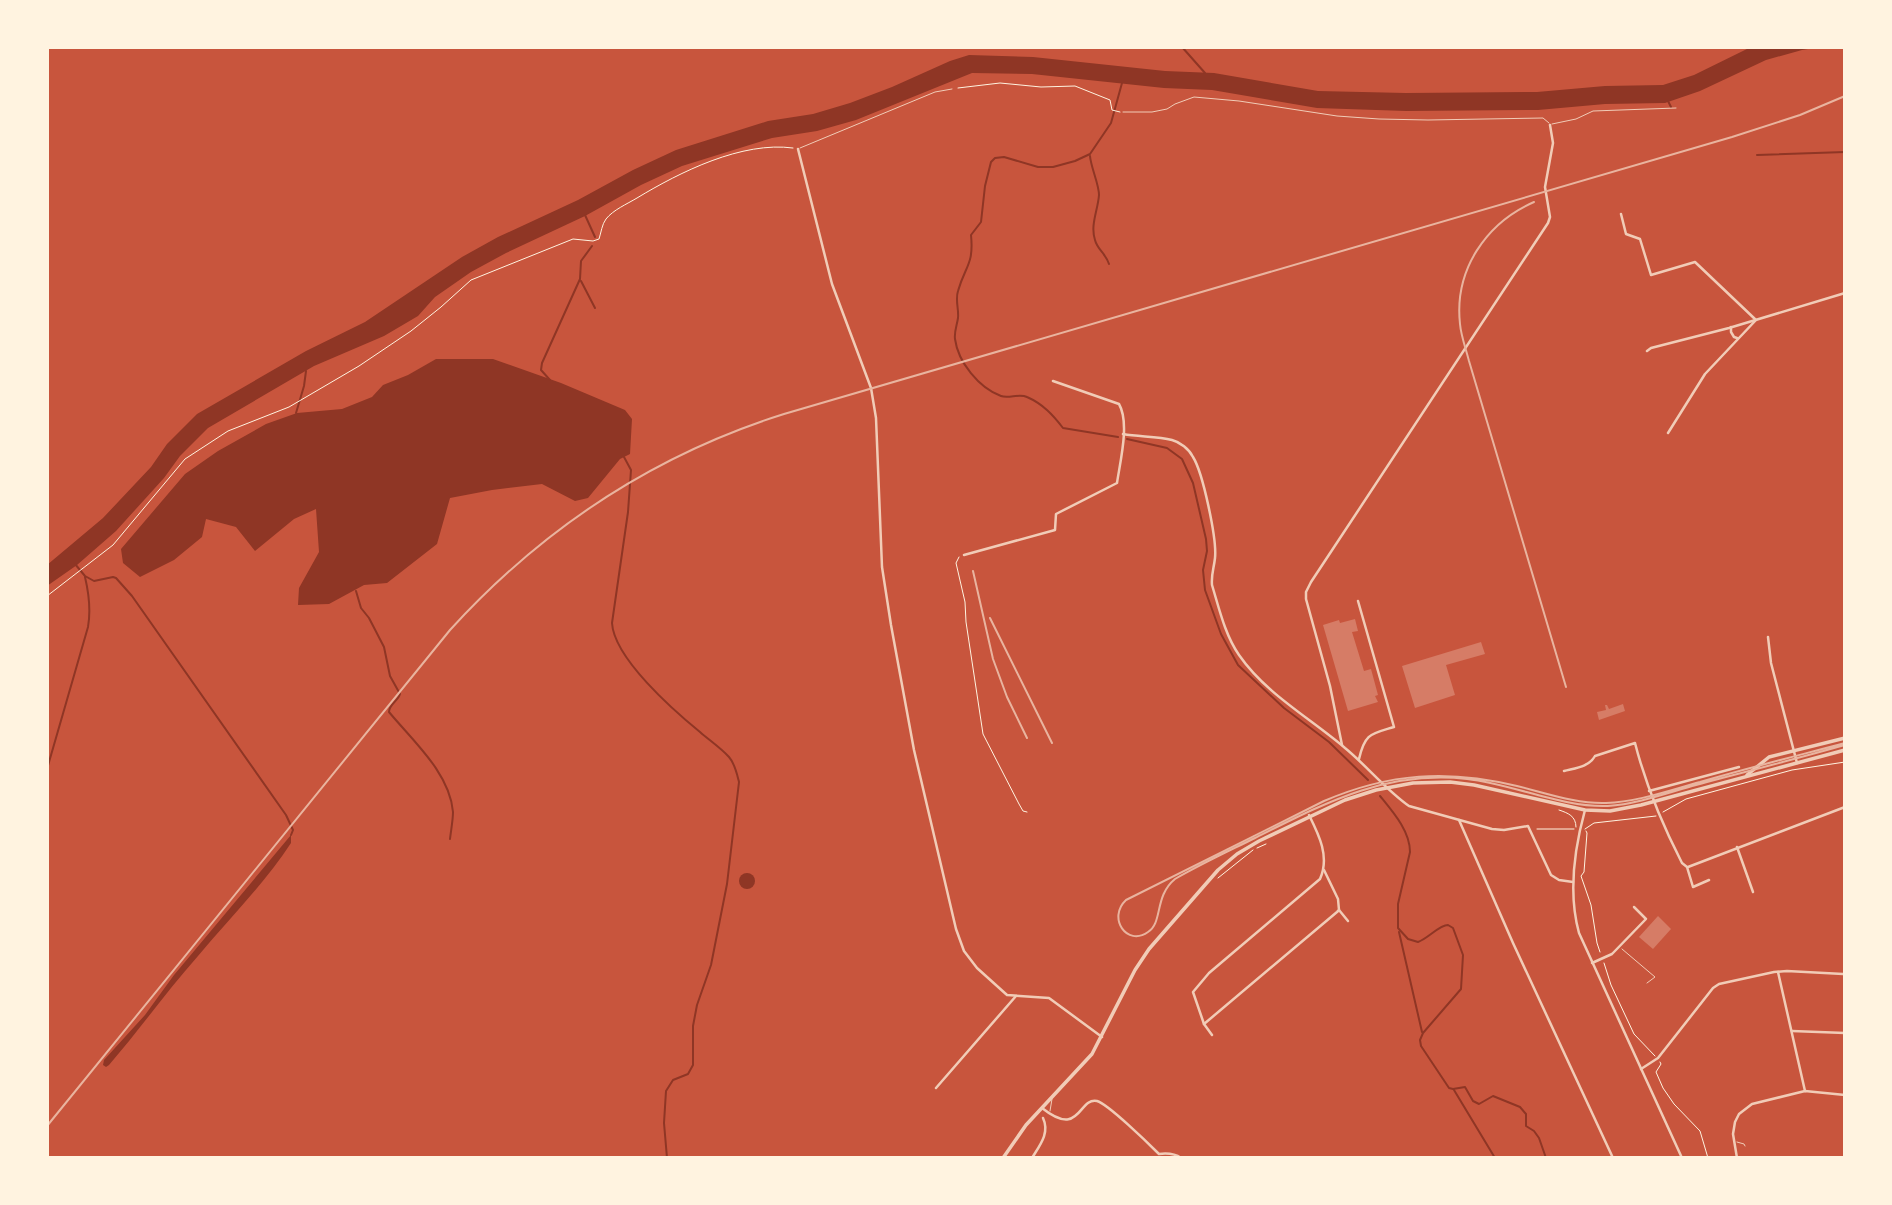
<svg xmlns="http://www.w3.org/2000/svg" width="1892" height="1205" font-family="Signika,sans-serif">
	<rect width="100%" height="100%" fill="#c8553d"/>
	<g fill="#8f3625">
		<path d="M 1751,47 L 1820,47 L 1802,50 L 1766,60 L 1700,91 L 1665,103 L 1605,104 L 1538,110 L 1406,111 L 1317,108 L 1212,90 L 1164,88 L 1032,74 L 972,73 L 856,120 L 817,131 L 772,138 L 682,166 L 641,185 L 585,216 L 506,253 L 471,272 L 435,297 L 418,316 L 384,336 L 314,366 L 208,428 L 180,456 L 164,478 L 116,531 L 77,565 L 47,586 L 47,565 L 103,518 L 151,467 L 167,444 L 197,414 L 306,351 L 365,322 L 462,257 L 498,237 L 578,200 L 633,170 L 676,150 L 768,121 L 813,114 L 850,103 L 892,87 L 950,61 L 969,55 L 1033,57 L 1165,71 L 1214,73 L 1318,91 L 1406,93 L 1537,92 L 1605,86 L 1663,85 L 1694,75 Z"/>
		<path d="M 436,359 L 493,359 L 561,383 L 625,410 L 632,419 L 630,454 L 620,459 L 588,498 L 575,501 L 542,484 L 492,490 L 450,498 L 437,544 L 387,583 L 364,585 L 329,604 L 298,605 L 299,588 L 319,552 L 316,509 L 294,519 L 255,551 L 236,527 L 206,519 L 202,537 L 174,560 L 140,577 L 123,563 L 121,549 L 185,474 L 218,451 L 266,424 L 297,413 L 342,409 L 372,397 L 383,385 L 408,375 Z"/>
		<path d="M 291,835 L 291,843 C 265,883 229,919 198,956 C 167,991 140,1029 109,1065 L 106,1067 L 103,1065 L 104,1060 L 145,1015 L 174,975 Z"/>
		<circle cx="747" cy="881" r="8"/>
	</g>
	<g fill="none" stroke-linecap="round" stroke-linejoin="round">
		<g stroke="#8f3625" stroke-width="2">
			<path d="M 1182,47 L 1205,73"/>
			<path d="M 1668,101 L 1671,107"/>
			<path d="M 1757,155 L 1845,152"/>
			<path d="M 1090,156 C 1091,168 1099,184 1099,195 C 1098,210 1090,225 1095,240 C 1097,249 1106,254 1109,264"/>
			<path d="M 585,215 L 595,237"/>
			<path d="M 581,281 L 595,308"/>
			<path d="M 550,380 L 541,370 L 542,363 L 580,279 L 581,261 L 592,246"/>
			<path d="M 296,413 L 304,386 L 306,371"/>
			<path d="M 1118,437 L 1063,428 C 1053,415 1043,404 1027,397 C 1019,393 1009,399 1001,396 C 979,388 958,362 955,339 C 954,332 957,325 958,318 C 959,309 955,300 958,291 C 965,266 974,265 971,235 L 981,222 L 985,186 L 991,162 L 995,158 L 1004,157 L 1038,167 L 1053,167 L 1075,161 L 1090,154 L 1111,123 L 1122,83"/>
			<path d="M 1127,439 L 1167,448 L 1182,459 L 1193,483 L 1206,539 L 1207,551 L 1203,570 L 1205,590 L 1221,634 L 1238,665 L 1284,708 L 1329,742 L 1368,780"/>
			<path d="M 624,457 L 631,470 L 628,512 L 612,623 C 614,658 673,710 700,732 C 709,740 721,748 729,757 C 735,764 737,774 739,782 L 727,884 L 711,965 L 697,1005 L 693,1026 L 693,1065 L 688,1074 L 673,1080 L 666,1091 L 664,1123 L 667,1158"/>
			<path d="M 75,564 L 85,576 L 94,581 L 113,577 L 116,578 L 132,596 L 286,815 L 293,830 L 291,835"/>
			<path d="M 356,591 L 361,608 L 369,618 L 384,647 L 390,676 L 400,694 C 398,701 389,704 389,712 C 412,740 450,773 453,812 C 453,820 451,830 450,839"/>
			<path d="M 47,769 L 88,627 C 91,610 89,594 85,577"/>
			<path d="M 1380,796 C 1393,812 1410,831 1410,852 L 1398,904 L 1398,928 L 1408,939 L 1418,942 C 1429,938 1439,925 1448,925 L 1453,928 L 1463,955 L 1461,989 L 1423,1033 L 1420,1040 L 1421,1046 L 1449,1088 L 1453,1089 L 1465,1087 L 1473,1101 L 1479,1104 L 1493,1096 L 1520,1107 L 1526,1114 L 1526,1126 L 1534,1131 L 1539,1138 L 1546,1158"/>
			<path d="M 1399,932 L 1422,1032"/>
			<path d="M 1454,1090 L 1495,1158"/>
		</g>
	</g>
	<g fill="#d67c66">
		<path d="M 1355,619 L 1358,631 L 1352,632 L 1364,671 L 1371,669 L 1378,695 L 1375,696 L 1378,702 L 1348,711 L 1323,625 L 1339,620 L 1340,623 Z"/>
		<path d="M 1481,642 L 1485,654 L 1446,665 L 1455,695 L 1415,708 L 1402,666 Z"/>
		<path d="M 1623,704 L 1625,711 L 1599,720 L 1597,712 L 1606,710 L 1605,705 L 1607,705 L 1609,709 Z"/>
		<path d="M 1658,916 L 1671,929 L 1653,949 L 1639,937 Z"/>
	</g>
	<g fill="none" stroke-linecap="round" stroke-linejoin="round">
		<g stroke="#fff3e0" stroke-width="1">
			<path d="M 958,88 L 1000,83 L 1041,87 L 1075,86 L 1110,100 L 1112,110 L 1120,112"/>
			<path d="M 959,557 L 956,563 L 965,602 L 966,622 L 983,734 L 1019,804 L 1023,811 L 1027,812"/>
			<path d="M 47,596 L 113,545 L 185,459 L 228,431 L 289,407 L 359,366 L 411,331 L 441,307 L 471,280 L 573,239 L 593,241 L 599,239 C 601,233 602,224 606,219 C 613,210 627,204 637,198 C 680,172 742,141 793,148"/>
			<path d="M 1559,810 C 1568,813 1576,816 1576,827"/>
			<path d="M 1663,812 L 1686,799 L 1792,770 L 1845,762"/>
			<path d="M 1537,829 L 1574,829"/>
			<path d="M 1585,829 L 1594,823 L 1656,816"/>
			<path d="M 1586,831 L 1587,833 L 1584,872 L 1581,876 L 1591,905 L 1597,943 L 1600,952"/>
			<path d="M 1257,848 L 1266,844"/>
			<path d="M 1218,878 L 1253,850"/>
			<path d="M 1604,963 L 1611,985 L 1634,1034 L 1655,1056"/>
			<path d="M 1660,1062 L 1661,1064 L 1656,1072 L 1663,1088 L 1674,1104 L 1700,1131 L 1708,1158"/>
		</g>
		<g stroke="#f1ccb7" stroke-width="1">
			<path d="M 1123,112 L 1152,112 L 1167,109 L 1175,104 L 1194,97 L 1239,101 L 1337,116 L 1379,119 L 1428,120 L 1543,118 L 1549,123"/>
			<path d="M 1552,124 L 1576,119 L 1593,111 L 1676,108"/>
			<path d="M 800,148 L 935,92 L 952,89"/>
			<path d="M 1622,949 L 1655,977 L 1647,983"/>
			<path d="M 1050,1111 L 1052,1099"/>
			<path d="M 1737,1142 L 1744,1144 L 1745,1146"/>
		</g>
		<g stroke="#f1ccb7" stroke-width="2.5">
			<path d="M 798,149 L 832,284 L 871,388 L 876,418 L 882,567 L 891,625 L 914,750 L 956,929 L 964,951 L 977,968 L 1007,995 L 1049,998 L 1102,1037"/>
			<path d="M 1621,214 L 1626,234 L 1640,239 L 1651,275 L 1695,262 L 1756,320 L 1705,374 L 1668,433"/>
			<path d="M 1731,327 L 1731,332 L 1734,337 L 1737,338"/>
			<path d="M 1647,351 L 1651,348 L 1729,328 L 1845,293"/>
			<path d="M 1123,434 C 1139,437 1157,436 1172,440 C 1180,442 1189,449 1193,457 C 1203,473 1217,539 1215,558 C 1214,568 1211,574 1212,585 C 1219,608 1225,635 1239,655 C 1266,694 1310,718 1345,748 C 1367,766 1386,790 1409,806 L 1492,829 L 1504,830 L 1528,826 L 1551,875 L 1559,880 L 1573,882"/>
			<path d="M 964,555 L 1055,530 L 1056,514 L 1117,483 C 1120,462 1130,423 1119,404 L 1053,381"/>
			<path d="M 1358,601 L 1394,727 C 1371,734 1365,733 1359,759"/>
			<path d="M 1768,637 L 1771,663 L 1797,763"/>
			<path d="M 1342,745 L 1330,686 L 1306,599 L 1306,592 L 1311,582 L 1548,223 L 1550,217 L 1545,187 L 1553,143 L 1550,125"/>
			<path d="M 1564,771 C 1575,768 1589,767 1595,756 L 1635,743 C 1646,786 1662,824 1682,863 L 1687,867 L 1693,887 L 1709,880"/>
			<path d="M 1649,791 L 1739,767"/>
			<path d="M 1585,810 C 1574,850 1568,893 1579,933 L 1682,1158"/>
			<path d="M 1459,820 L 1513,943 L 1613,1158"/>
			<path d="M 1737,847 L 1753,892"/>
			<path d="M 1688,867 L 1845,807"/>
			<path d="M 1339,910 L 1348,921"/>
			<path d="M 1592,963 L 1612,954 L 1646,919 L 1634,907"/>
			<path d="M 1778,972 L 1805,1091"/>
			<path d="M 1204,1024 L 1337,912 L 1339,910 L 1338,899 L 1324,870"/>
			<path d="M 1792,1031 L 1845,1033"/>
			<path d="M 1212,1035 L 1204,1024 L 1193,992 L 1209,973 L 1320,879 C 1330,857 1319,835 1309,815"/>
			<path d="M 1641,1069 L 1658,1058 L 1713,988 L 1719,984 L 1774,972 L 1787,971 L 1843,974"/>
			<path d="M 936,1088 L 1016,996"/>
			<path d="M 1042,1108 C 1081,1139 1078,1097 1097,1101 C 1108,1104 1149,1144 1159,1154 C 1167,1153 1174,1153 1181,1158"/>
			<path d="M 1032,1158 C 1040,1145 1050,1133 1043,1118"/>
			<path d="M 1737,1158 L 1733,1134 L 1735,1122 L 1739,1114 L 1752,1104 L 1805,1091 L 1845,1095"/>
		</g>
		<g stroke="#f1ccb7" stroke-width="3.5">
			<path d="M 1747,775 L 1769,757 L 1845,738"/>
			<path d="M 1003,1158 L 1026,1125 L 1092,1054 L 1135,970 L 1149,949 L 1218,870 L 1237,854 L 1259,841 L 1345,800 L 1376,790 L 1413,783 L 1450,782 L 1474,785 L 1585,810 L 1610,811 L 1641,805 L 1845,750"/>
		</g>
		<path stroke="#e9b49f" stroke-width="2" d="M 1845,743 C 1796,756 1748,768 1700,782 C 1670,790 1638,802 1606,803 C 1576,804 1546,793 1517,786 C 1448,769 1389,773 1324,801 L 1126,900 C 1107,918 1127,947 1148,932 C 1163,923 1154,896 1175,879 C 1201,864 1229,851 1255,838 C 1325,803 1386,770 1467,779 C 1513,784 1563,808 1608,806 C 1637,804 1667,793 1696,785 C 1745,772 1795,759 1845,745"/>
		<g stroke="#e9b49f" stroke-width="2">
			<path d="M 1534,202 C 1486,223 1454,270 1460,324 C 1461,336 1466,349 1469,361 L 1566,687"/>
			<path d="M 973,571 L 993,659 L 1007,697 L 1027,738"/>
			<path d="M 990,618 L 1052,743"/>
			<path d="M 47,1126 L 450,630 C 542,529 654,455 784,414 L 1732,137 L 1800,115 L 1845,96"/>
		</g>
	</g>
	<rect width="1892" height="1205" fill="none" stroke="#fff3e0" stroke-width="98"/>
</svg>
